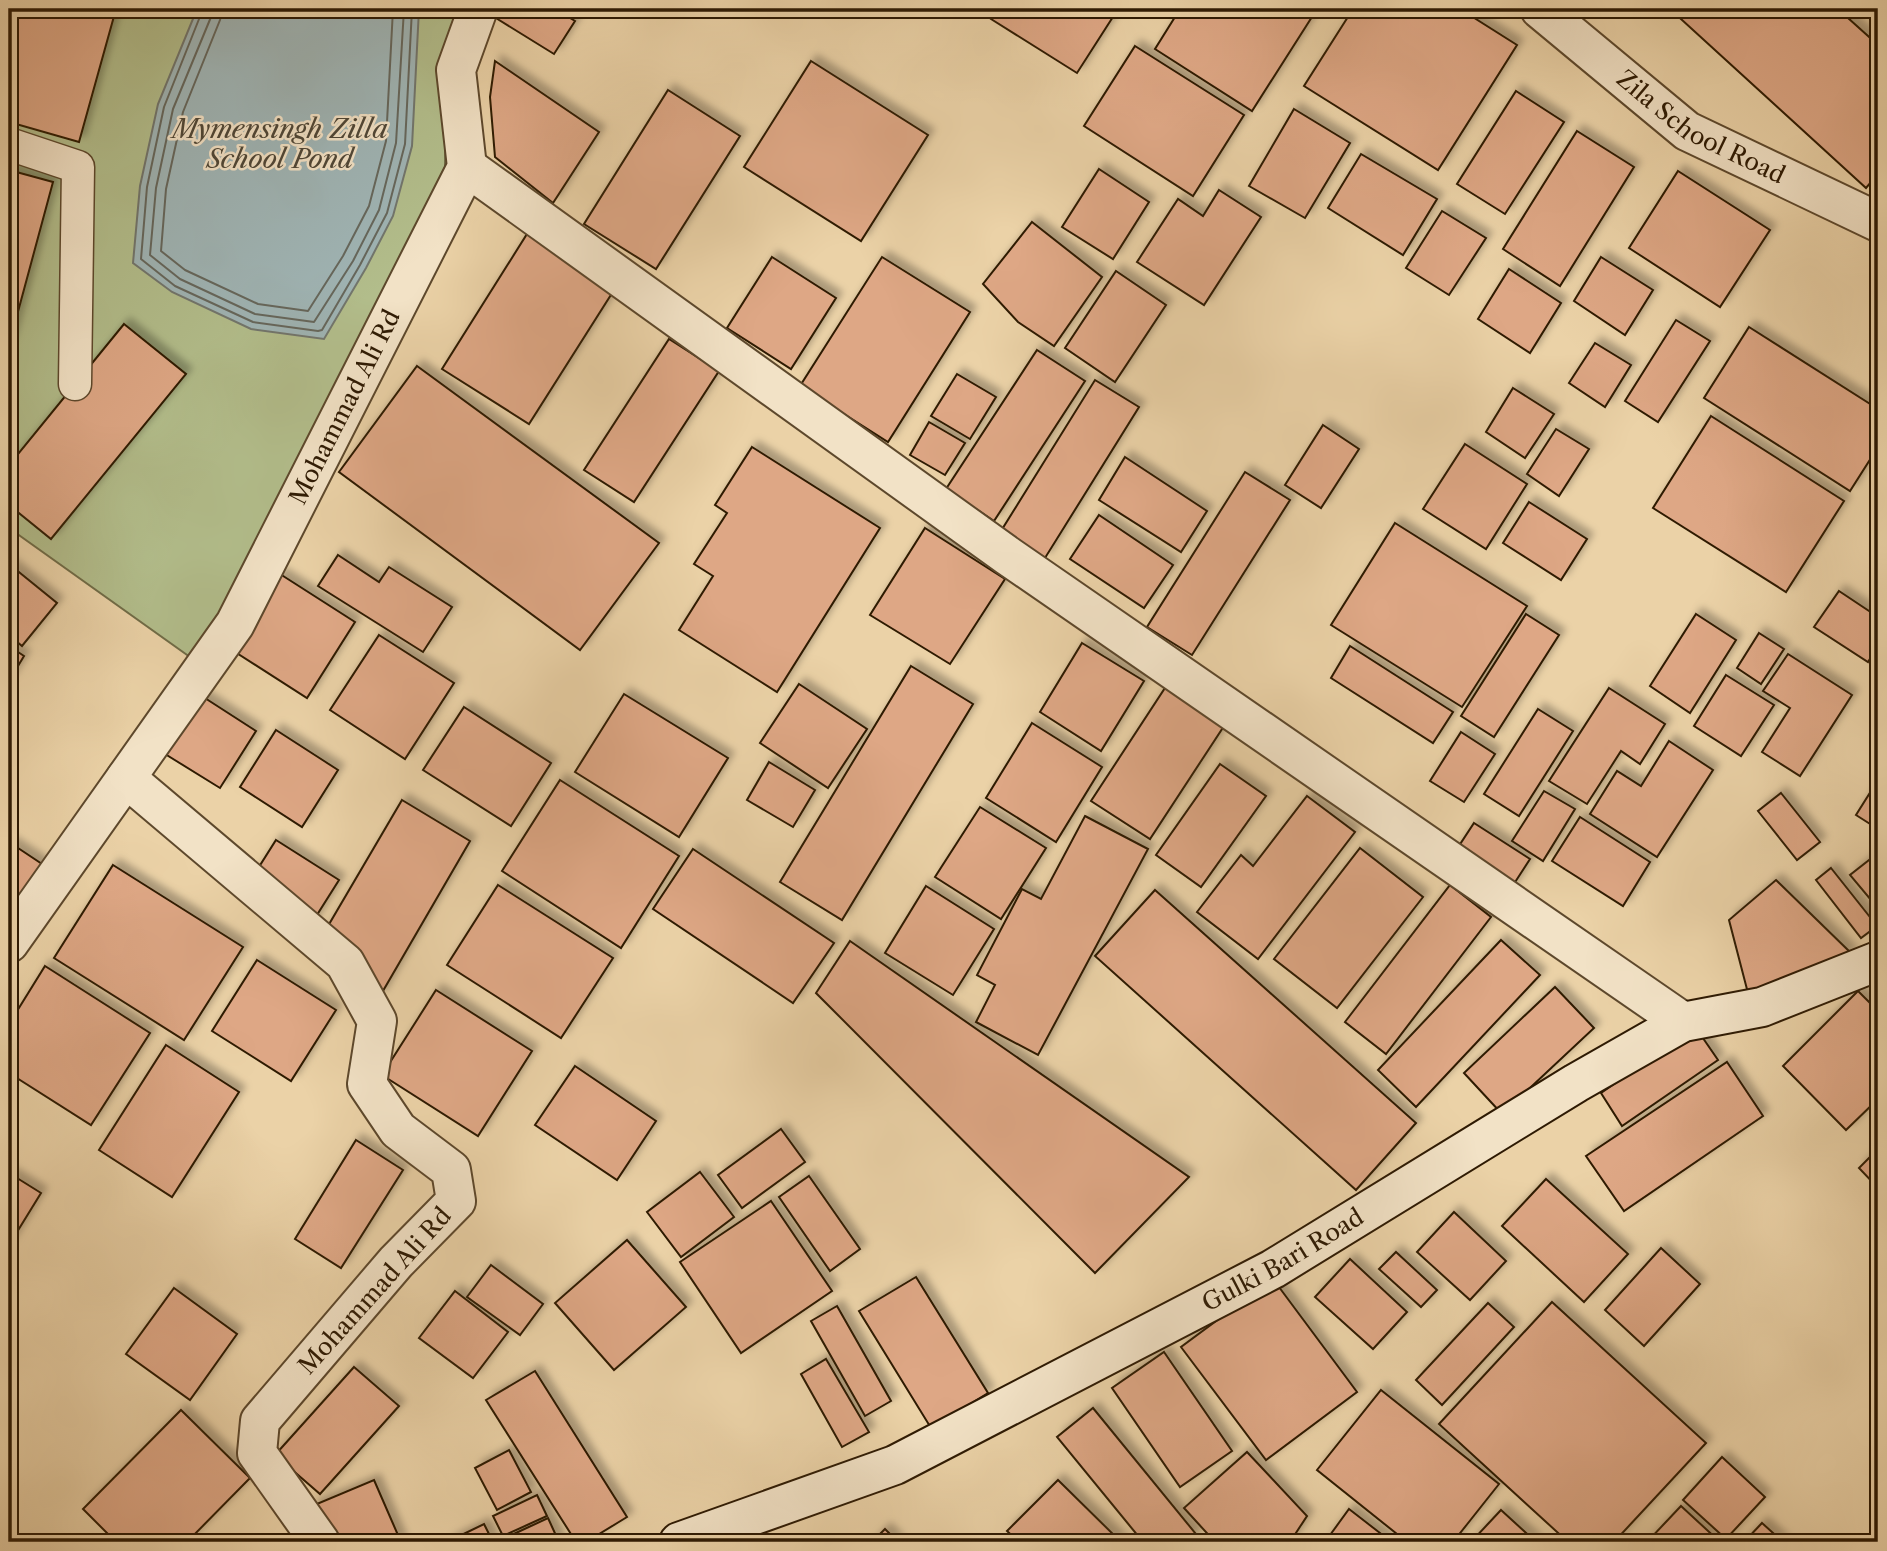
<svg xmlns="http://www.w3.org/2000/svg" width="1887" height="1551" font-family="'Libre Caslon Text',serif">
	<defs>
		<filter id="shadow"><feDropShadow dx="6" dy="-6" stdDeviation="3.5" flood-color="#0004"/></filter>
	</defs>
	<rect width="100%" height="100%" fill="#ebd2a7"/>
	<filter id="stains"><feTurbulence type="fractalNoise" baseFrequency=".00286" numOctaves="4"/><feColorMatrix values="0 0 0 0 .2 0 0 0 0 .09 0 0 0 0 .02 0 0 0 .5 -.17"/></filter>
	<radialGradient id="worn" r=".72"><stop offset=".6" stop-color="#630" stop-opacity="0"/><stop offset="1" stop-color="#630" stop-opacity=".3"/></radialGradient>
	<path fill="#b2bd8b" stroke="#706c47" stroke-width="2" d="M 9,9 L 461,9 L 446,62 L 445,167 L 204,667 L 9,528 Z"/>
	<path fill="#9fb4b4" stroke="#72766d" stroke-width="2" d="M 197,9 L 419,9 L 412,146 L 393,216 L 366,268 L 324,339 L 251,329 L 172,292 L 133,263 L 140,186 L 158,104 Z"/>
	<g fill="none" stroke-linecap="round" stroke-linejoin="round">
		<g stroke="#66675c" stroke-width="2">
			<path d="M 203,9 L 164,107 L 147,187 L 141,259 L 175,286 L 253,322 L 318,331 L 322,330 L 360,265 L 387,213 L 405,144 L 412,9"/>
			<path d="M 212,9 L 211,17 L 173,109 L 156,188 L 150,255 L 180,279 L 255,314 L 314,322 L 353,261 L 379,210 L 396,143 L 404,9"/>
			<path d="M 222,9 L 220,20 L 183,112 L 166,189 L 161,251 L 185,270 L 258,304 L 308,311 L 343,256 L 369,206 L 386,141 L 393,9"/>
		</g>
	</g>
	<g fill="#dea785" stroke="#2e1a03" stroke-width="2" filter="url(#shadow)">
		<path d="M 9,9 L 116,9 L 79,142 L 9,122 Z"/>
		<path d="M 494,9 L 555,9 L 575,21 L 554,54 L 491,15 Z"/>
		<path d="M 997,9 L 1118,9 L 1077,73 L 991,19 Z"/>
		<path d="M 1180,9 L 1317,9 L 1252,111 L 1155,49 Z"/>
		<path d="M 1353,9 L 1460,9 L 1517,45 L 1438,170 L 1304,86 Z"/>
		<path d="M 1670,9 L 1838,9 L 1878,45 L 1878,174 L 1866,188 Z"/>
		<path d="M 1135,46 L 1244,115 L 1193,196 L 1084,126 Z"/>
		<path d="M 495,61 L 599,132 L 553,203 L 495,157 L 490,97 Z"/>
		<path d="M 811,61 L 928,135 L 861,241 L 744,167 Z"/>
		<path d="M 668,90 L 740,136 L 656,269 L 584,224 Z"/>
		<path d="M 1516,91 L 1564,122 L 1505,214 L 1457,184 Z"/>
		<path d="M 1294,109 L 1350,143 L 1305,218 L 1249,186 Z"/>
		<path d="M 1577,131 L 1634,167 L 1560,286 L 1503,249 Z"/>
		<path d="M 1361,154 L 1437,199 L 1403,255 L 1328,208 Z"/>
		<path d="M 1099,169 L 1149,202 L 1113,259 L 1062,227 Z"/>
		<path d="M 9,170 L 53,182 L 9,345 Z"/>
		<path d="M 1678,171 L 1770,230 L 1720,307 L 1629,248 Z"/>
		<path d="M 1219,190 L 1261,217 L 1204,305 L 1137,262 L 1178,199 L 1203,216 Z"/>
		<path d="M 1442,211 L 1486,238 L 1449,295 L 1406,268 Z"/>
		<path d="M 1032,222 L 1102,277 L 1054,346 L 1018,322 L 983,284 Z"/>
		<path d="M 527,234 L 614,290 L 529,424 L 442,369 Z"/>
		<path d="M 772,257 L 836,298 L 791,369 L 727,328 Z"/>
		<path d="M 882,257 L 970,312 L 888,442 L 800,386 Z"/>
		<path d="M 1601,257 L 1653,290 L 1625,335 L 1574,301 Z"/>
		<path d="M 1509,269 L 1561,303 L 1530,353 L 1478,319 Z"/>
		<path d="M 1116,271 L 1166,305 L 1115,382 L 1065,348 Z"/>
		<path d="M 1676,320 L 1710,341 L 1658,422 L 1625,401 Z"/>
		<path d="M 124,324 L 186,374 L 51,539 L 9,505 L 9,465 Z"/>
		<path d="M 1749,327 L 1878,409 L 1878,447 L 1850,491 L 1704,398 Z"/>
		<path d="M 669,339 L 719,371 L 634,502 L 584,470 Z"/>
		<path d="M 1595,343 L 1631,365 L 1605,407 L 1569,383 Z"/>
		<path d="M 1037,350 L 1085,381 L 994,521 L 946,489 Z"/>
		<path d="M 417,366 L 659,543 L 580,650 L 339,472 Z"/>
		<path d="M 957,374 L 996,397 L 970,439 L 931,416 Z"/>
		<path d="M 1095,380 L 1139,407 L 1045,558 L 1001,531 Z"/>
		<path d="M 1513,388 L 1554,414 L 1525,458 L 1486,432 Z"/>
		<path d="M 1711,416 L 1844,501 L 1786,592 L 1653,508 Z"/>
		<path d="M 929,422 L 965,443 L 945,475 L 910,455 Z"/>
		<path d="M 1323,425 L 1359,449 L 1321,508 L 1285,485 Z"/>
		<path d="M 1556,429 L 1589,449 L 1559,496 L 1527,474 Z"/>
		<path d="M 1465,444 L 1527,484 L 1486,549 L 1423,509 Z"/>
		<path d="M 752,447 L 880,528 L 777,692 L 679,630 L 713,576 L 694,564 L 727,513 L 715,505 Z"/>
		<path d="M 1125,457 L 1207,511 L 1181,552 L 1099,500 Z"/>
		<path d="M 1245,472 L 1290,500 L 1192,655 L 1147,627 Z"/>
		<path d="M 1529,502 L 1587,539 L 1561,580 L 1503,543 Z"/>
		<path d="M 1099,515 L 1173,565 L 1144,608 L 1070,559 Z"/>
		<path d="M 1395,523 L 1527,606 L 1462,707 L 1331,625 Z"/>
		<path d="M 925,528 L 1005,579 L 950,664 L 870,615 Z"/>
		<path d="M 338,555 L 379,582 L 389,567 L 452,607 L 423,652 L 318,586 Z"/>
		<path d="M 9,564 L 57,603 L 22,646 L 9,635 Z"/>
		<path d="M 280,574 L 355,622 L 307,698 L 232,650 Z"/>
		<path d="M 1839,591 L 1878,617 L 1878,646 L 1868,662 L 1814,627 Z"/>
		<path d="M 1526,614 L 1559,635 L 1494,737 L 1461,716 Z"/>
		<path d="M 1696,614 L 1736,640 L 1690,713 L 1650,686 Z"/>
		<path d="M 1759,633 L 1784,649 L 1761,684 L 1737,668 Z"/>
		<path d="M 379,635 L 454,683 L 405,759 L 330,710 Z"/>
		<path d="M 1082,643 L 1144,681 L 1101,751 L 1040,712 Z"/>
		<path d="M 9,646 L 24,656 L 9,681 Z"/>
		<path d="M 1350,646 L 1453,712 L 1433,743 L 1331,678 Z"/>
		<path d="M 1788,654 L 1852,695 L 1800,776 L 1762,752 L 1790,708 L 1763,691 Z"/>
		<path d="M 911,666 L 973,704 L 842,920 L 780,882 Z"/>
		<path d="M 1726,675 L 1774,705 L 1741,756 L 1694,726 Z"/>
		<path d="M 799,684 L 867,729 L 828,788 L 760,743 Z"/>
		<path d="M 1165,688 L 1224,726 L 1150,839 L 1091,801 Z"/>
		<path d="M 1609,688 L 1665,724 L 1640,764 L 1621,751 L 1587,804 L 1549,781 Z"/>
		<path d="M 194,691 L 256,731 L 220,788 L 157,749 Z"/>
		<path d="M 624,694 L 728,758 L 679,837 L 575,772 Z"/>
		<path d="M 464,707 L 551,763 L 511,826 L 423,770 Z"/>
		<path d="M 1538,709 L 1573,731 L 1519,816 L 1484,794 Z"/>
		<path d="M 1032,723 L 1102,767 L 1056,842 L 986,798 Z"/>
		<path d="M 276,730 L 338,770 L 302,827 L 240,787 Z"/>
		<path d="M 1461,732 L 1495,754 L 1464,802 L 1430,781 Z"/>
		<path d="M 1669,741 L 1713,770 L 1657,857 L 1590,814 L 1617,771 L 1641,786 Z"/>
		<path d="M 769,762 L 815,790 L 793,827 L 747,800 Z"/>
		<path d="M 1220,764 L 1266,796 L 1201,887 L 1156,855 Z"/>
		<path d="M 560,780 L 679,856 L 621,948 L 502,871 Z"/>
		<path d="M 1878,780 L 1878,829 L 1856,815 Z"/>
		<path d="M 1544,791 L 1575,809 L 1543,861 L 1512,841 Z"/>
		<path d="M 1781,793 L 1820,842 L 1797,860 L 1758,811 Z"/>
		<path d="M 1307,796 L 1355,832 L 1258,959 L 1197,912 L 1241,855 L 1253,866 Z"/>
		<path d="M 402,800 L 470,841 L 380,996 L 311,955 Z"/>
		<path d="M 980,807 L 1046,848 L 1001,919 L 935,877 Z"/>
		<path d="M 1085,816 L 1148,849 L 1038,1055 L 976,1022 L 995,985 L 977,975 L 1022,889 L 1041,899 Z"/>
		<path d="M 1580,817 L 1650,862 L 1623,906 L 1552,861 Z"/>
		<path d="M 1474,823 L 1530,859 L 1510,890 L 1453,855 Z"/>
		<path d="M 276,840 L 339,880 L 303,937 L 240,897 Z"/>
		<path d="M 9,842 L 45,866 L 9,922 Z"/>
		<path d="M 1360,848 L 1423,897 L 1337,1008 L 1274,959 Z"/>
		<path d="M 693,849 L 834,943 L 793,1003 L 653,909 Z"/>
		<path d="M 1878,853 L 1878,894 L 1871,900 L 1850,875 Z"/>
		<path d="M 113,865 L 243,947 L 184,1040 L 54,958 Z"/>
		<path d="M 1831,868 L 1877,926 L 1861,938 L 1816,880 Z"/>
		<path d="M 1776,880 L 1852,954 L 1749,997 L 1729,920 Z"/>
		<path d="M 498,885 L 613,958 L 561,1038 L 447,965 Z"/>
		<path d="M 1450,885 L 1491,917 L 1386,1054 L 1345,1022 Z"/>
		<path d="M 926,886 L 994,929 L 953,995 L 885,953 Z"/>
		<path d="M 1155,890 L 1416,1123 L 1356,1190 L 1095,956 Z"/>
		<path d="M 1501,940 L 1540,975 L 1416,1107 L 1378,1070 Z"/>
		<path d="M 850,941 L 1189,1177 L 1095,1273 L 816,993 Z"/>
		<path d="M 257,960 L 336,1010 L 291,1081 L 212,1031 Z"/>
		<path d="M 45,966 L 150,1033 L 91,1125 L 9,1073 L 9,1024 Z"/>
		<path d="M 1555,987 L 1594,1028 L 1502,1114 L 1464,1073 Z"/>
		<path d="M 436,990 L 532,1051 L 478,1136 L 382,1075 Z"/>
		<path d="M 1858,991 L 1878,1011 L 1878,1099 L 1846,1130 L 1783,1066 Z"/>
		<path d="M 1696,1028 L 1718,1060 L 1622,1126 L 1601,1093 Z"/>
		<path d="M 166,1045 L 239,1092 L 172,1197 L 99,1150 Z"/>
		<path d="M 1727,1062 L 1763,1116 L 1624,1211 L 1586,1156 Z"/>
		<path d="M 575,1066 L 656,1121 L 617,1180 L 535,1125 Z"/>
		<path d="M 781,1129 L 805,1162 L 742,1208 L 718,1175 Z"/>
		<path d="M 356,1140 L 403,1170 L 341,1268 L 295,1239 Z"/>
		<path d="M 1878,1149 L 1878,1188 L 1859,1168 Z"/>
		<path d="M 700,1172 L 734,1217 L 681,1257 L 647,1212 Z"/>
		<path d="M 9,1173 L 41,1193 L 9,1245 Z"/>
		<path d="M 809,1176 L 860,1249 L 830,1271 L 779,1197 Z"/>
		<path d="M 1546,1179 L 1628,1254 L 1584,1302 L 1502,1226 Z"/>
		<path d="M 771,1201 L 832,1291 L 741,1353 L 680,1262 Z"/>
		<path d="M 1454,1212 L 1506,1261 L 1470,1300 L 1417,1252 Z"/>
		<path d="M 627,1240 L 686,1307 L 614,1370 L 555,1303 Z"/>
		<path d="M 1661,1248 L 1700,1284 L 1644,1346 L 1605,1310 Z"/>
		<path d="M 1396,1252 L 1437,1290 L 1421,1307 L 1379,1269 Z"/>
		<path d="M 1350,1259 L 1407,1312 L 1373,1349 L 1315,1297 Z"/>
		<path d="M 491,1265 L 543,1304 L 520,1335 L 467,1297 Z"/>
		<path d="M 916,1277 L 988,1393 L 931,1428 L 859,1311 Z"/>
		<path d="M 1273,1279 L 1357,1392 L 1266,1460 L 1181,1347 Z"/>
		<path d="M 174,1288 L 237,1334 L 190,1400 L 126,1354 Z"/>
		<path d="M 455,1291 L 508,1332 L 473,1378 L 419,1338 Z"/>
		<path d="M 1552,1302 L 1706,1443 L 1614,1542 L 1568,1542 L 1439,1424 Z"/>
		<path d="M 1488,1303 L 1514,1327 L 1442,1405 L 1416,1380 Z"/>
		<path d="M 837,1306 L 891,1401 L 865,1416 L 811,1321 Z"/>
		<path d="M 1164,1352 L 1232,1451 L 1180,1487 L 1112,1388 Z"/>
		<path d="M 826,1359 L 869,1432 L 842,1447 L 801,1374 Z"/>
		<path d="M 354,1367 L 399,1406 L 320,1494 L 275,1455 Z"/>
		<path d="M 535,1371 L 627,1517 L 586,1542 L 576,1542 L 486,1400 Z"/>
		<path d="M 1381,1390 L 1499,1484 L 1453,1542 L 1407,1542 L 1317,1470 Z"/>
		<path d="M 1093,1408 L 1196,1534 L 1186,1542 L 1143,1542 L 1057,1437 Z"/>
		<path d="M 181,1410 L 250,1478 L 187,1542 L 116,1542 L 83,1509 Z"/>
		<path d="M 509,1450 L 531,1492 L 497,1510 L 475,1468 Z"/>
		<path d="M 1247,1452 L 1307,1516 L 1290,1542 L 1215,1542 L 1184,1508 Z"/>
		<path d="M 1722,1457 L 1765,1497 L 1726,1539 L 1683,1500 Z"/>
		<path d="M 374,1480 L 401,1542 L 328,1542 L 312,1506 Z"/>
		<path d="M 1058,1480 L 1121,1542 L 1019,1542 L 1007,1531 Z"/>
		<path d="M 537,1495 L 547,1516 L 503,1536 L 493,1516 Z"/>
		<path d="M 1681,1506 L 1720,1542 L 1647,1542 Z"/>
		<path d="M 1349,1509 L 1389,1540 L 1388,1542 L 1325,1542 Z"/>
		<path d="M 1501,1510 L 1536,1542 L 1471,1542 Z"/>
		<path d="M 548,1518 L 559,1542 L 505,1542 L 503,1539 Z"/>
		<path d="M 1762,1523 L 1783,1542 L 1744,1542 Z"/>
		<path d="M 484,1524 L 493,1542 L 447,1542 Z"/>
		<path d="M 885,1529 L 898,1542 L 872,1542 Z"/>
	</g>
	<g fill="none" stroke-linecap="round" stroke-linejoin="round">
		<defs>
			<path id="lane" d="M 9,144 L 78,167 L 75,384"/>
			<g id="street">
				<path id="s1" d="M 1540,9 L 1687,131 L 1878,222"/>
				<path d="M 467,167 L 1008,556 L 1683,1022"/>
				<path d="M 126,778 L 345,963 L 377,1021 L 367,1084 L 398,1130 L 451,1170 L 456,1201 L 396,1262 L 260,1421 L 257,1453 L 320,1542"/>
				<path id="s2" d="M 9,943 L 235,624 L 467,167 L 456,70 L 478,9"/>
			</g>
			<g id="secondary">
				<path id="s3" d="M 679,1542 L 895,1465 L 1273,1269 L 1576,1083 L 1683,1022 L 1762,1007 L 1878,961"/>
			</g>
		</defs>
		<use href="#lane" stroke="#5d482c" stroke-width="35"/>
		<use href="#street" stroke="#5d482c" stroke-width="42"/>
		<use href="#secondary" stroke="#2e1a03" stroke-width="42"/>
		<use href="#lane" stroke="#f2e2c6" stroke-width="32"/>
		<use href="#street" stroke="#f2e2c6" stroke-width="38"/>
		<use href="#secondary" stroke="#f2e2c6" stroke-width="38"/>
	</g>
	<g text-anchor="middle" stroke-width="5" stroke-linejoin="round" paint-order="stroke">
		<g font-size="24" fill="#2e1a03" stroke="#f2e2c6">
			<text dy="8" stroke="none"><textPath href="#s1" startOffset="201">Zila School Road</textPath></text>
			<text dy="8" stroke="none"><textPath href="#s2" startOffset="634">Mohammad Ali Rd</textPath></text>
			<text dy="8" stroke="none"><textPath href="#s3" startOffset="668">Gulki Bari Road</textPath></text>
			<text transform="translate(375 1291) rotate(-48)" y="8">Mohammad Ali Rd</text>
		</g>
		<g font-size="26" font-style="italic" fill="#504838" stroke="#f2e2c6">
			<text x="280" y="138">Mymensingh Zilla<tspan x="280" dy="30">School Pond</tspan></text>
		</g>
	</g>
	<rect width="1887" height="1551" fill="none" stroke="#ebd2a7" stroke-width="35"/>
	<rect x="10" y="10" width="1866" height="1530" fill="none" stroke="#2e1a03" stroke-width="3.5"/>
	<rect x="18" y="18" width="1852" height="1516" fill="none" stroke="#2e1a03" stroke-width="2"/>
	<rect width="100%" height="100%" filter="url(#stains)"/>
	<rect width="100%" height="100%" fill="url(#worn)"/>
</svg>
